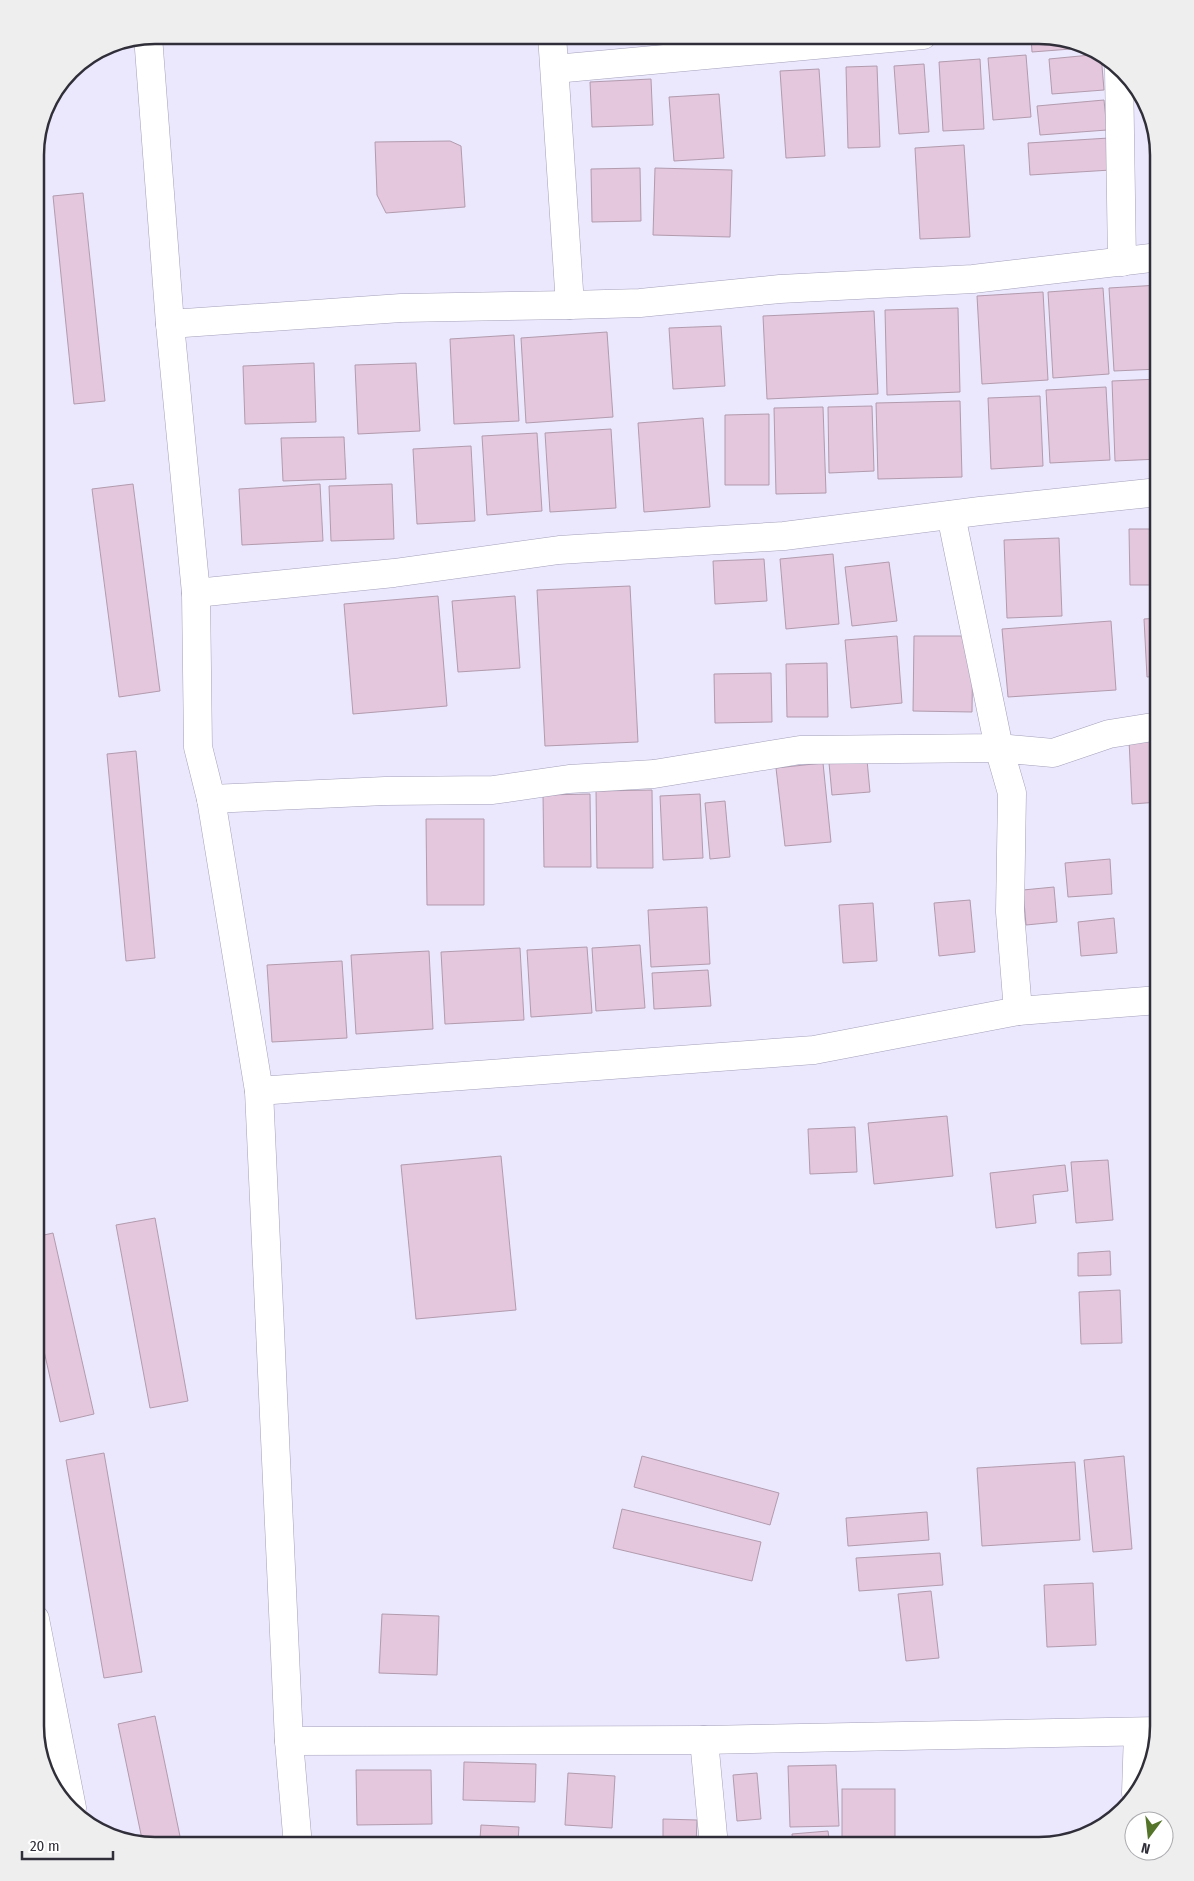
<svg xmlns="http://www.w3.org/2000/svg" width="1194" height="1881" font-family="'Fira Sans Condensed',sans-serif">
	<rect width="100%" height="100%" fill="#ebe8fe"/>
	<g fill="#e4c6dd" stroke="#b29bad">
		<path d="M 1048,35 L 1084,48 L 1032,52 L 1031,37 Z"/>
		<path d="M 1101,54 L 1104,90 L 1052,94 L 1049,59 Z"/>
		<path d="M 1026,55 L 1031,117 L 993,120 L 988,58 Z"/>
		<path d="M 980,59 L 984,129 L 943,131 L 939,62 Z"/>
		<path d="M 924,64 L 929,132 L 899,134 L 894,66 Z"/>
		<path d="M 877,66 L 880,147 L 848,148 L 846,67 Z"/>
		<path d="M 819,69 L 825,156 L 786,158 L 780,71 Z"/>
		<path d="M 651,79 L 653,125 L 592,127 L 590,82 Z"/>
		<path d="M 719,94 L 724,158 L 674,161 L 669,97 Z"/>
		<path d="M 1104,100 L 1107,130 L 1040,135 L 1037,106 Z"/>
		<path d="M 1109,138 L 1111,170 L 1030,175 L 1028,143 Z"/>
		<path d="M 450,141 L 461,146 L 465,207 L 386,213 L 377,195 L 375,142 Z"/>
		<path d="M 964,145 L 970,237 L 920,239 L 915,148 Z"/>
		<path d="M 640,168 L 641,221 L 592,222 L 591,169 Z"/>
		<path d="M 655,168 L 732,170 L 730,237 L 653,235 Z"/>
		<path d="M 83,193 L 105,401 L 74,404 L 53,196 Z"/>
		<path d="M 1159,285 L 1159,369 L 1114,371 L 1109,288 Z"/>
		<path d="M 1103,288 L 1109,374 L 1053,378 L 1048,292 Z"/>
		<path d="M 1043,292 L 1048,380 L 982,384 L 977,296 Z"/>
		<path d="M 958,308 L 960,392 L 887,395 L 885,310 Z"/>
		<path d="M 874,311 L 878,394 L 767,399 L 763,316 Z"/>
		<path d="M 721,326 L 725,386 L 673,389 L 669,328 Z"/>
		<path d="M 607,332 L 613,417 L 526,423 L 521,338 Z"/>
		<path d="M 514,335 L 519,421 L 454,424 L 450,339 Z"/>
		<path d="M 314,363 L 316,422 L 245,424 L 243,366 Z"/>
		<path d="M 416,363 L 420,431 L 358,434 L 355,365 Z"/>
		<path d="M 1159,379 L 1159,459 L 1115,461 L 1112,381 Z"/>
		<path d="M 1106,387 L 1110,460 L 1050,463 L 1046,390 Z"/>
		<path d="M 1040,396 L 1043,466 L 991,469 L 988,398 Z"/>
		<path d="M 960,401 L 962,477 L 878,479 L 876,403 Z"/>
		<path d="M 872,406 L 874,471 L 829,473 L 828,407 Z"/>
		<path d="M 823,407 L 826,493 L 776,494 L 774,408 Z"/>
		<path d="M 769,414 L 769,485 L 725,485 L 725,415 Z"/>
		<path d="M 703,418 L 710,507 L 644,512 L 638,423 Z"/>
		<path d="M 611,429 L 616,508 L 550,512 L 545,433 Z"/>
		<path d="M 537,433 L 542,511 L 487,515 L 482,436 Z"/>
		<path d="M 344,437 L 346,479 L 283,481 L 281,438 Z"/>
		<path d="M 471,446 L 475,521 L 417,524 L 413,449 Z"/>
		<path d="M 133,484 L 160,691 L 119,697 L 92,489 Z"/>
		<path d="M 320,484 L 323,541 L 242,545 L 239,489 Z"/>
		<path d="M 392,484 L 394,539 L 331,541 L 329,486 Z"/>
		<path d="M 1129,529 L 1159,529 L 1159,585 L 1130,585 Z"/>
		<path d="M 1059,538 L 1062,616 L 1007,618 L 1004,540 Z"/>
		<path d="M 833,554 L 839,624 L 786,629 L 780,559 Z"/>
		<path d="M 764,559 L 767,601 L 715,604 L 713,561 Z"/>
		<path d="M 889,562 L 897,621 L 852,626 L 845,567 Z"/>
		<path d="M 630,586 L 638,742 L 545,746 L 537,590 Z"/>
		<path d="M 438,596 L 447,706 L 353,714 L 344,604 Z"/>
		<path d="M 515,596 L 520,668 L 458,672 L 452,601 Z"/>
		<path d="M 1159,618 L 1159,676 L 1147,677 L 1144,619 Z"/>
		<path d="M 1111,621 L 1116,690 L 1008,697 L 1002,629 Z"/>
		<path d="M 897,636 L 902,703 L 851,708 L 845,640 Z"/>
		<path d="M 914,636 L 973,636 L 972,712 L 913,711 Z"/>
		<path d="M 827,663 L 828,717 L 787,717 L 786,664 Z"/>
		<path d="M 771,673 L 772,722 L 715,723 L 714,674 Z"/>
		<path d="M 1159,739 L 1159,802 L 1132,804 L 1129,740 Z"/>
		<path d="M 136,751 L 155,958 L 126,961 L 107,754 Z"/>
		<path d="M 867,760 L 870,792 L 832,795 L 829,763 Z"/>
		<path d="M 823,763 L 831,842 L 785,846 L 776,768 Z"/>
		<path d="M 652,790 L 653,868 L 597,868 L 596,791 Z"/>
		<path d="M 590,794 L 591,867 L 544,867 L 543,795 Z"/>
		<path d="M 700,794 L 703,858 L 663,860 L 660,796 Z"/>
		<path d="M 725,801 L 730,857 L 710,859 L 705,803 Z"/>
		<path d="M 426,819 L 484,819 L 484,905 L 427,905 Z"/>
		<path d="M 1110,859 L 1112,894 L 1068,897 L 1065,863 Z"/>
		<path d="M 1054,887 L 1057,922 L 1026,925 L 1023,890 Z"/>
		<path d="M 970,900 L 975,952 L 939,956 L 934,903 Z"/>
		<path d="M 873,903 L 877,961 L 843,963 L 839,905 Z"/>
		<path d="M 707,907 L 710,964 L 651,967 L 648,910 Z"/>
		<path d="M 1114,918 L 1117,953 L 1081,956 L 1078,922 Z"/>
		<path d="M 640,945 L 645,1008 L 596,1011 L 592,948 Z"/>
		<path d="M 587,947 L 592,1013 L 531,1017 L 527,950 Z"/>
		<path d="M 520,948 L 524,1020 L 445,1024 L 441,952 Z"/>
		<path d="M 429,951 L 433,1029 L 356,1034 L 351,955 Z"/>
		<path d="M 342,961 L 347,1038 L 272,1042 L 267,965 Z"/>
		<path d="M 708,970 L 711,1006 L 654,1009 L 652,973 Z"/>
		<path d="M 947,1116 L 953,1176 L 874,1184 L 868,1123 Z"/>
		<path d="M 855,1127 L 857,1172 L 810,1174 L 808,1129 Z"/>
		<path d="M 501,1156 L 516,1310 L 416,1319 L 401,1165 Z"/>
		<path d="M 1108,1160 L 1113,1220 L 1076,1223 L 1071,1162 Z"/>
		<path d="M 1065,1165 L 1068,1191 L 1033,1195 L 1036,1223 L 996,1228 L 990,1173 Z"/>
		<path d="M 155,1218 L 188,1401 L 150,1408 L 116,1225 Z"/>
		<path d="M 53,1233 L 94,1414 L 60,1422 L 35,1311 L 35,1237 Z"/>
		<path d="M 1110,1251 L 1111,1275 L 1078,1276 L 1078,1253 Z"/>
		<path d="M 1120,1290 L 1122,1343 L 1081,1344 L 1079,1292 Z"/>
		<path d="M 104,1453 L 142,1672 L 104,1678 L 66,1460 Z"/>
		<path d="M 642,1456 L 779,1493 L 770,1525 L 634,1487 Z"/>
		<path d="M 1124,1456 L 1132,1549 L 1093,1552 L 1084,1460 Z"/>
		<path d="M 1075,1462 L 1080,1540 L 982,1546 L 977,1468 Z"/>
		<path d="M 622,1509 L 761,1542 L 752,1581 L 613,1548 Z"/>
		<path d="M 927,1512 L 929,1540 L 848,1546 L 846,1518 Z"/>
		<path d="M 940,1553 L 943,1585 L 859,1591 L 856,1558 Z"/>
		<path d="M 1093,1583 L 1096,1645 L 1047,1647 L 1044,1585 Z"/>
		<path d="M 931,1591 L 939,1658 L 906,1661 L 898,1594 Z"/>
		<path d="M 382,1614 L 439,1616 L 437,1675 L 379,1673 Z"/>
		<path d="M 155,1716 L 182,1846 L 143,1844 L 118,1724 Z"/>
		<path d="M 464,1762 L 536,1764 L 535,1802 L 463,1800 Z"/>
		<path d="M 836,1765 L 839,1826 L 790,1827 L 788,1766 Z"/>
		<path d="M 356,1770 L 431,1770 L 432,1824 L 357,1825 Z"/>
		<path d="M 568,1773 L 615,1776 L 612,1828 L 565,1825 Z"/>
		<path d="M 757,1773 L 761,1819 L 737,1821 L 733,1775 Z"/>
		<rect x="842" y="1789" width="53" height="57"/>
		<path d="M 663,1819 L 697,1820 L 696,1846 L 663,1846 Z"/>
		<path d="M 481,1825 L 519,1827 L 518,1841 L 480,1839 Z"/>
		<path d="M 828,1831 L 830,1846 L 793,1846 L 792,1834 Z"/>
	</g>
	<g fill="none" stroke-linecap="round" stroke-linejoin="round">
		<defs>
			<g id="minor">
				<path d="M 552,35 L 570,305 L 640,303 L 780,289 L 973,279 L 1159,257"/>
				<path d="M 148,36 L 170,324 L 196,593 L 198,747 L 211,799 L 259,1091 L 289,1741 L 298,1846"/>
				<path d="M 555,69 L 923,35"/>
				<path d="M 1119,69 L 1122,262"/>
				<path d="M 170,324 L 401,308 L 570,305"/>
				<path d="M 196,593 L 394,573 L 559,550 L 784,536 L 980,511 L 1159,492"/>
				<path d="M 211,799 L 385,791 L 493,790 L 569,779 L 654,774 L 800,750 L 999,748 L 951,515"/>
				<path d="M 1018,1011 L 1010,912 L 1012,793 L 999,748 L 1053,753 L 1109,734 L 1159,726"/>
				<path d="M 259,1091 L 814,1050 L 1018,1011 L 1159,1000"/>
				<path d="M 35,1619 L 72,1808"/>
				<path d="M 704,1740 L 714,1846"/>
				<path d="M 289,1741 L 704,1740 L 1158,1731"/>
				<path d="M 1136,1793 L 1138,1732"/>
			</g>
		</defs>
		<use href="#minor" stroke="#a3a0b9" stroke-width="29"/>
		<use href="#minor" stroke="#fff" stroke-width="28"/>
	</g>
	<path d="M0 0H1194V1881H0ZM155 44H1039A111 111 0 0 1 1150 155V1726A111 111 0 0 1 1039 1837H155A111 111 0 0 1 44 1726V155A111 111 0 0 1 155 44Z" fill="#eeeeef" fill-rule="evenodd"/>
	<path fill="none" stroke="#302f39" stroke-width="2.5" d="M155 44H1039A111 111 0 0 1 1150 155V1726A111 111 0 0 1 1039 1837H155A111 111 0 0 1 44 1726V155A111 111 0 0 1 155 44Z"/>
	<g transform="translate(1149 1836) rotate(195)"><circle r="24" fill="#ffffff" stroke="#acacb0"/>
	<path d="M0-4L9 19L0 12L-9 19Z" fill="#54742a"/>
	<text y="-8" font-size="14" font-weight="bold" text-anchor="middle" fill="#302f39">N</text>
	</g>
	<path d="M22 1851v8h91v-8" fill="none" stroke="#302f39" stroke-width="2.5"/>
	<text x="30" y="1851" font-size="15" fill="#302f39" stroke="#ffffff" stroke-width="4" paint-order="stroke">20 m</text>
</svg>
